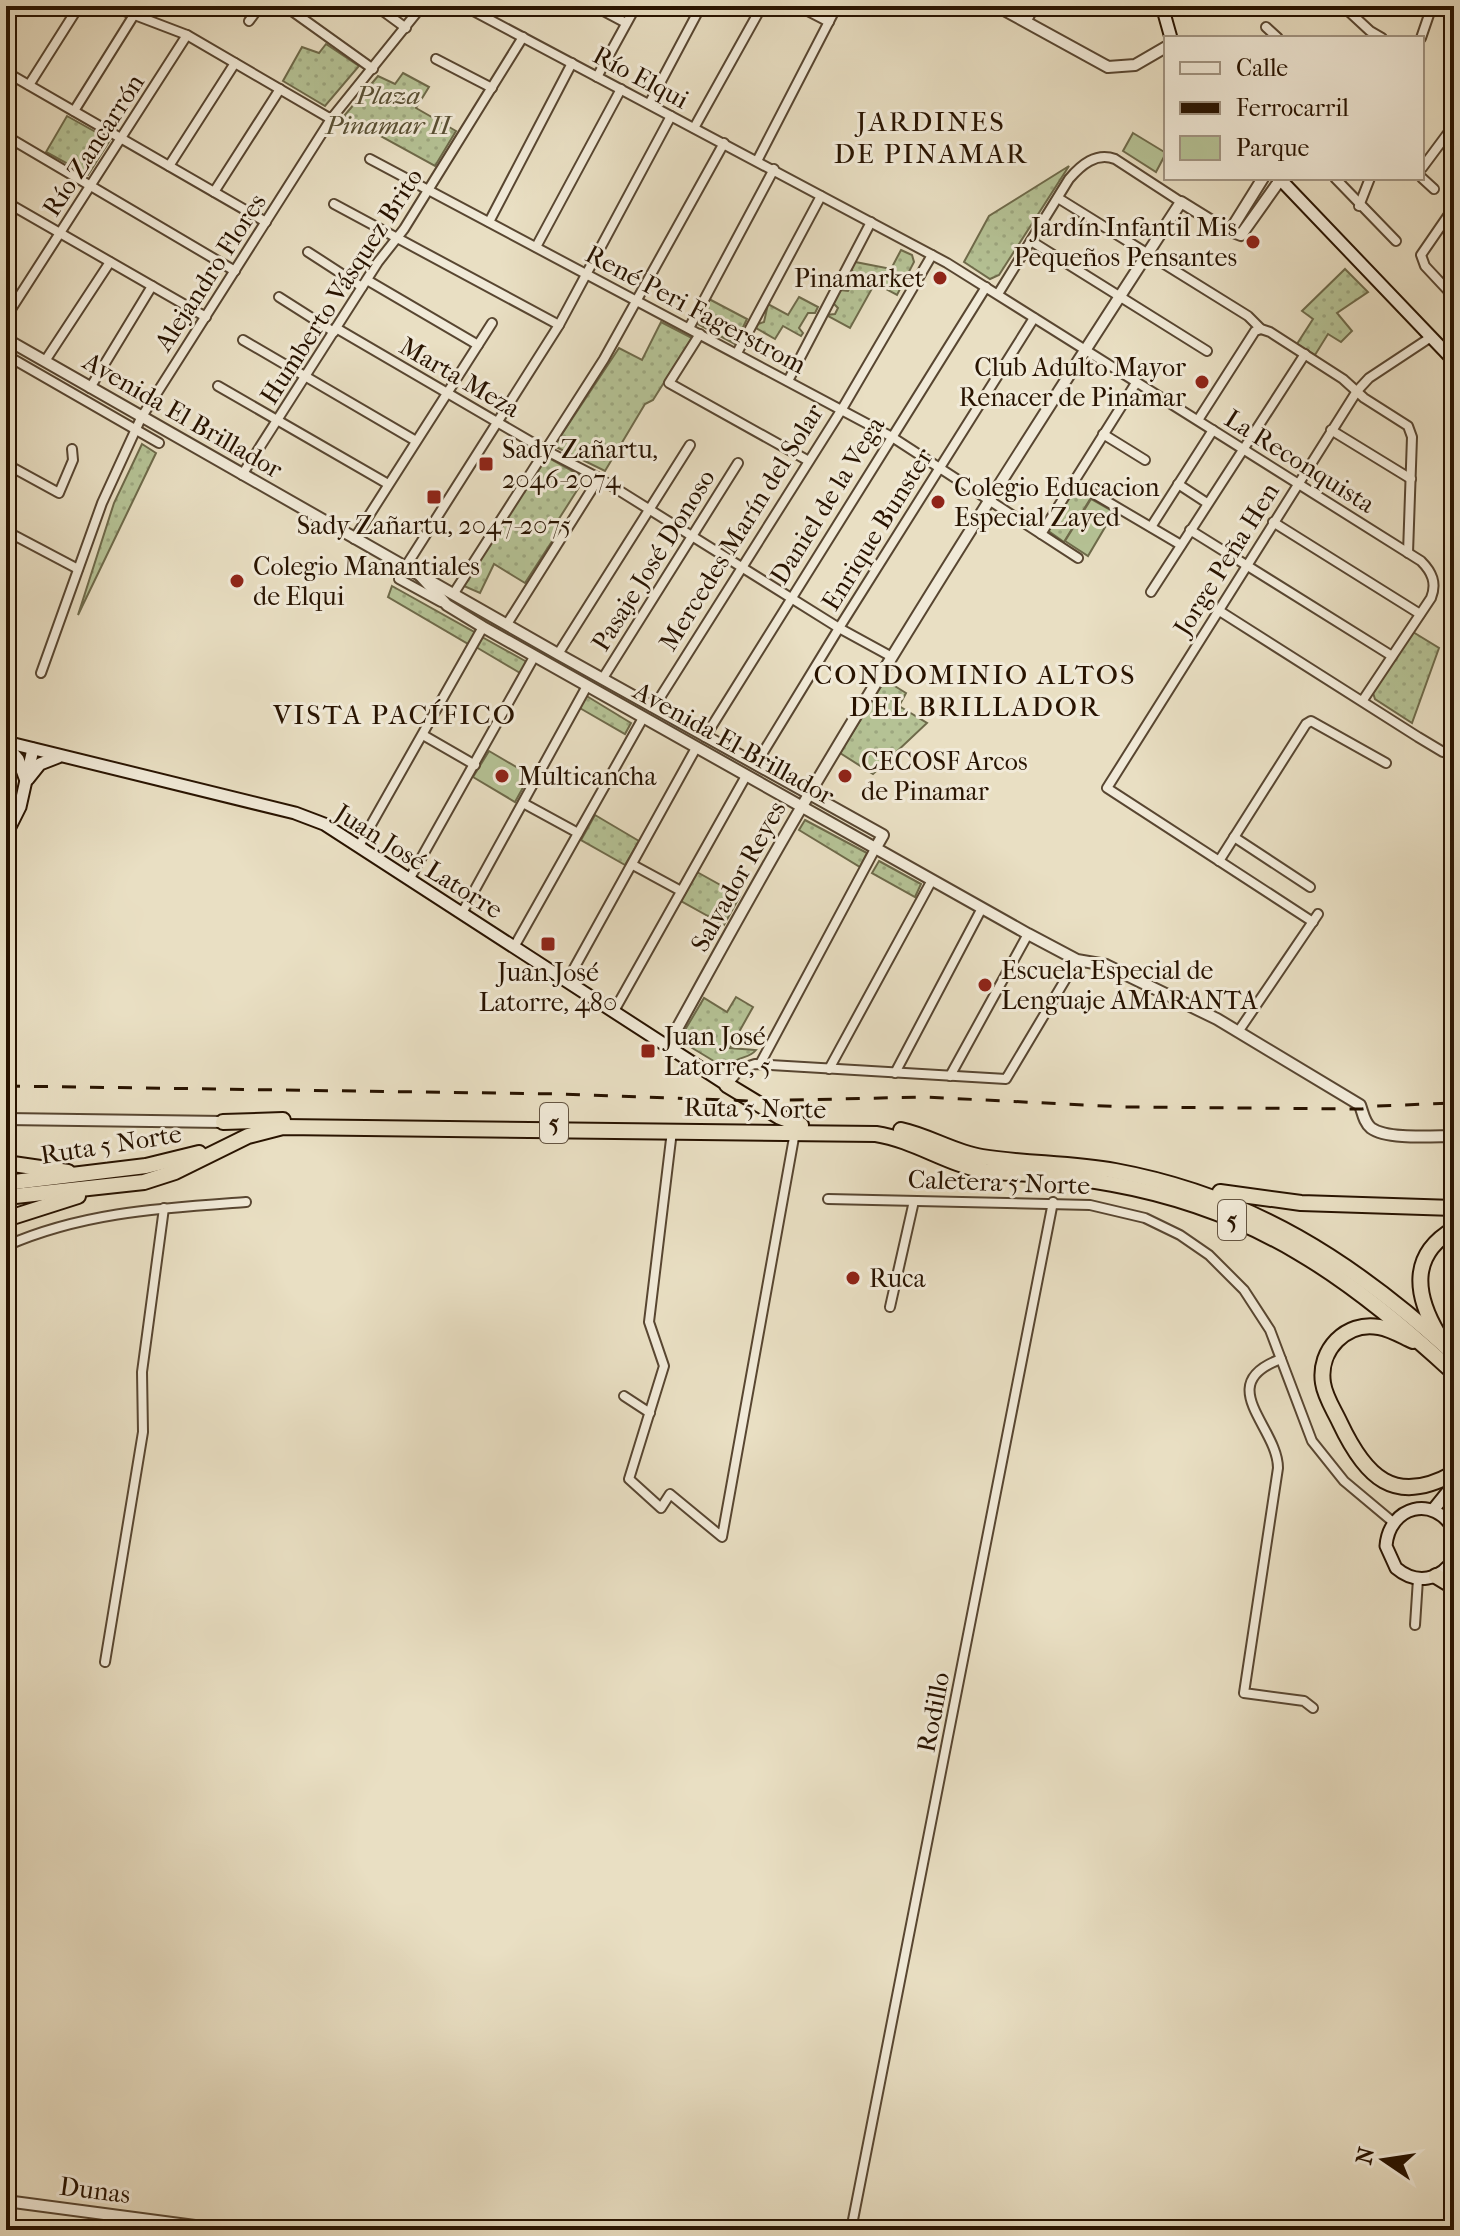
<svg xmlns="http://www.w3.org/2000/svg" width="1460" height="2236" font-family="'IM FELL French Canon',serif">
	<defs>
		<pattern id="green-dots" width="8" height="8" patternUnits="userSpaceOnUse" patternTransform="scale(2)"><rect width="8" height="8" fill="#b5c295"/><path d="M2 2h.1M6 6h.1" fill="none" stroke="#9ca67f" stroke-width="1.8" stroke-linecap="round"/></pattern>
	</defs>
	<rect width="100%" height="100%" fill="#e9dfc3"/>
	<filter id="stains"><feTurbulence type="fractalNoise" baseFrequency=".0025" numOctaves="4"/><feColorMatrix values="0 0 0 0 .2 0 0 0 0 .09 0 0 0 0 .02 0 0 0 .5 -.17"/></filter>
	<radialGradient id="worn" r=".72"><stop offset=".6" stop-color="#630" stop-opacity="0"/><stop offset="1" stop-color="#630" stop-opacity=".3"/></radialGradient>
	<g fill="url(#green-dots)" stroke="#6e6a4a" stroke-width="2">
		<path d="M 326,44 L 359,66 L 325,106 L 283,81 L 302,47 L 319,53 Z"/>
		<path d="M 403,73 L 429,87 L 416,108 L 456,131 L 435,166 L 344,116 L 378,76 L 395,84 Z"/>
		<path d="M 67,116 L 110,140 L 88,175 L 46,152 Z"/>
		<path d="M 1069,166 L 999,275 L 990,279 L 964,262 L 989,216 Z"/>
		<path d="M 901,250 L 912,255 L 914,262 L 897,295 L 875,283 L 850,328 L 826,315 L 835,314 L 838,308 L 833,303 L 840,290 L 848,291 L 857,275 L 851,270 L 855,262 L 891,269 Z"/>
		<path d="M 1345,269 L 1368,292 L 1337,313 L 1352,331 L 1341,342 L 1328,334 L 1315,355 L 1297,344 L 1313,319 L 1302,311 Z"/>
		<path d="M 799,297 L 818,307 L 815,313 L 808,313 L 799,328 L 803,333 L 801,336 L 783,326 L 775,339 L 756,328 L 758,324 L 764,322 L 768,304 L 788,315 Z"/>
		<path d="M 709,299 L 747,319 L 735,344 L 696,323 Z"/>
		<path d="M 661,322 L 692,338 L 653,400 L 645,404 L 605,471 L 554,446 L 619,348 L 642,360 Z"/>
		<path d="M 142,444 L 156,453 L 78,615 L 114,503 Z"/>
		<path d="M 545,456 L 581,476 L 583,481 L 555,525 L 560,529 L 525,583 L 494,564 L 480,593 L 464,586 Z"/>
		<path d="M 1076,487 L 1092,496 L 1064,542 L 1047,530 Z"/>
		<path d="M 392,586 L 476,633 L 470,645 L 388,597 Z"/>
		<path d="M 1413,632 L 1439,648 L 1412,723 L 1375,699 L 1373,693 Z"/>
		<path d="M 482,637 L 527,662 L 520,673 L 476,647 Z"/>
		<path d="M 885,680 L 906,693 L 899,706 L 927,723 L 873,774 L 840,753 Z"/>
		<path d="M 585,695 L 631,723 L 625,734 L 578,707 Z"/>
		<path d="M 595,815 L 639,841 L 625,865 L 581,840 Z"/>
		<path d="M 805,820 L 867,853 L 860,867 L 799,830 Z"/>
		<path d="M 879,861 L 921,884 L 915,897 L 872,873 Z"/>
		<path d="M 697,872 L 740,896 L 724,925 L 681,901 Z"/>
		<path d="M 736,997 L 753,1007 L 730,1048 L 756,1050 C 748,1060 738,1054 727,1069 L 679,1040 L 704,998 L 727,1012 Z"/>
	</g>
	<g fill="#b5c295" stroke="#6e6a4a" stroke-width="2">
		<path d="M 1133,133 L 1166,153 L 1156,172 L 1123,151 Z"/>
		<path d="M 1091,499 L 1114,512 L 1088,556 L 1065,541 Z"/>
		<path d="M 489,751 L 530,775 L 515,802 L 473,777 Z"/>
	</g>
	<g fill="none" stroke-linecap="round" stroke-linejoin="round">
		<defs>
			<g id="minor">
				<path d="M 111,6 L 187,35 L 331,119"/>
				<path d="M 285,6 L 373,69"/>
				<path d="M 376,6 L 406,28"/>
				<path d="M 464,6 L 947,263 L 1421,561 C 1432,572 1437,583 1431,598 L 1363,700"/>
				<path d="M 594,6 L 626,23"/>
				<path d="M 798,6 L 829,22"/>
				<path d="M 1343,6 L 1370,31 L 1382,38"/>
				<path d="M 6,20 L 15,6"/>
				<path d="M 249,21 L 260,6"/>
				<path d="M 1026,22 L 1035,6"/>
				<path d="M 1266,27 L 1278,38"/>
				<path d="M 1421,38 L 1432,6"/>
				<path d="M 436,59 L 492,88"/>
				<path d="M 6,72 L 266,222"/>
				<path d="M 597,77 L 636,6"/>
				<path d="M 29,85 L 79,6"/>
				<path d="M 649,104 L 701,6"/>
				<path d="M 74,111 L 134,15"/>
				<path d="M 694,128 L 762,6"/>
				<path d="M 6,136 L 235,271"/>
				<path d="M 370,159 L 892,437 L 1078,558"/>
				<path d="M 757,161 L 837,6"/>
				<path d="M 169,166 L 235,63"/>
				<path d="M 1422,168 L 1454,125"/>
				<path d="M 1335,178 L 1396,241"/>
				<path d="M 1422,178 L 1434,189"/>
				<path d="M 214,192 L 280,89"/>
				<path d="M 1058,198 L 1248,316 L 1261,329 L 1270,332 L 1343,379 L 1364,398 L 1408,426 L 1412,437 L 1408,553"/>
				<path d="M 6,202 L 206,317"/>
				<path d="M 334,204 L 559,325"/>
				<path d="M 1359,206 L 1370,178"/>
				<path d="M 1454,207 L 1421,255 L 1425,266 L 1454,297"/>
				<path d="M 489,222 L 572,63"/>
				<path d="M 1031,241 L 1207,351"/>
				<path d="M 536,247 L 621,89"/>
				<path d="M 308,252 L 362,287"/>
				<path d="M 367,280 L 478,345"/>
				<path d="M 998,294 L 1069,179 C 1081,165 1096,152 1115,159 L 1181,202"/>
				<path d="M 279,297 L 334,332"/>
				<path d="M 6,317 L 187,35"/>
				<path d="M 336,328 L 545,450 L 599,478 L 839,628 L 892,657"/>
				<path d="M 689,328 L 774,169"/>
				<path d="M 700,334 L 669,383 L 807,460"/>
				<path d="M 243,340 L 416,441"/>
				<path d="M 737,353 L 821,196"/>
				<path d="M 6,355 L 159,443"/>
				<path d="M 45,361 L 110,262"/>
				<path d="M 788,381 L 871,222"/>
				<path d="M 218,386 L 388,484"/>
				<path d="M 90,388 L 152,286"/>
				<path d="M 1198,420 L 1255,331 L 1261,329"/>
				<path d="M 6,428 L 11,418"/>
				<path d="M 1331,430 L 1411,479"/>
				<path d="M 1103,434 L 1145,460"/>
				<path d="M 6,464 L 59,493 L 73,460 L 72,449"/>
				<path d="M 242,475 L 378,262 L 404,229 L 523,37"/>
				<path d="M 1074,482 L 1181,545"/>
				<path d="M 1178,484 L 1207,503"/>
				<path d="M 1273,522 L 1420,614"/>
				<path d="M 1151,527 L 1213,430"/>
				<path d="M 1190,530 L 1392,656"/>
				<path d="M 6,531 L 78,569"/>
				<path d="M 1041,534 L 1136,383"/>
				<path d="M 354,539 L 492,323"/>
				<path d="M 406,566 L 559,325 L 671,116"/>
				<path d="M 399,579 L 441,602"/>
				<path d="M 1151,592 L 1305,354"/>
				<path d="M 454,593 L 604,359 L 724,143"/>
				<path d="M 1218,610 L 1418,737 L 1443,752 L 1454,755"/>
				<path d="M 507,624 L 599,478"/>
				<path d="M 558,654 L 690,445"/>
				<path d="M 41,673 L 102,503 L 141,418 L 331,119 L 422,6"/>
				<path d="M 603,678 L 738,463"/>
				<path d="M 654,707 L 842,409 L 932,255"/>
				<path d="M 423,735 L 475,765"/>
				<path d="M 705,737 L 986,287"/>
				<path d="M 756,764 L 839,628 L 1034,318"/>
				<path d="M 523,803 L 578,833"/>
				<path d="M 1234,837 L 1310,887"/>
				<path d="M 359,846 L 483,627"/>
				<path d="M 1219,861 L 1306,724 L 1311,721 L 1386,763"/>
				<path d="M 633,865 L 681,891"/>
				<path d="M 410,878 L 534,657"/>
				<path d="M 462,913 L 587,686"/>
				<path d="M 1313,922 L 1107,788 L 1357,391 L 1369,378 L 1431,337"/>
				<path d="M 514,947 L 643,718"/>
				<path d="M 567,981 L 696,748"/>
				<path d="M 614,1011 L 746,776"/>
				<path d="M 1238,1032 L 1318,914"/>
				<path d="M 760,1064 L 875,849"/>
				<path d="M 829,1069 L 932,880"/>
				<path d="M 895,1073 L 982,908"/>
				<path d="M 950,1076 L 1028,934"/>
				<path d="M 727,1085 L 740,1069 L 755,1064 L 1006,1079 L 1077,960"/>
				<path d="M 672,1131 L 649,1322 L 664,1366 L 629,1479 L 661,1508 L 670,1494 L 722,1537 L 795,1132"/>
				<path d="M 828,1199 L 1090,1205 L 1145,1218 L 1180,1235 L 1209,1255 L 1244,1290 L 1270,1330 L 1312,1441 L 1344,1481 L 1393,1522"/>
				<path d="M 6,1246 C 83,1212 163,1208 246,1202"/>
				<path d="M 890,1307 L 914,1201"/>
				<path d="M 1281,1359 C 1212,1384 1278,1427 1278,1468 L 1244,1693 L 1304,1701 L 1313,1708"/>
				<path d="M 624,1396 L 650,1413"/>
				<path d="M 1415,1625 L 1418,1579"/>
				<path d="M 105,1662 L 143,1432 L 142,1372 L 164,1208"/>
				<path d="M 851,2230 L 1053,1202"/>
			</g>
			<g id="tertiary">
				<path d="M 997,6 L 1108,67 L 1135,65 L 1166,47"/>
				<path d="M 1230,231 L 1263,178"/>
				<path d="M 6,339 L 558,654 L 883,835 L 875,849"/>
				<path d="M 416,571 L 447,605 L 483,627 L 1028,934 L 1077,960 L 1106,965 L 1217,1019 L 1360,1105 C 1363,1113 1364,1122 1371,1128 C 1387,1140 1434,1136 1454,1136"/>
				<path d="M 668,1045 C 715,960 761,875 811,791 C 929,592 1055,396 1181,202 L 1223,228 L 1241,235 L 1280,180"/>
				<path d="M 6,1119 L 223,1122"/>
				<path d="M 6,2201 L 225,2230"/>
			</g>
			<g id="secondary">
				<path d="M 1162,6 L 1171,38"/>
				<path d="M 1279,178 L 1454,361"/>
				<path d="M 6,742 L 295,813 L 324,824 L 727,1085"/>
				<path d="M 6,745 L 18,759 L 25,778"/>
				<path d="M 28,779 L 40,764 L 58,757"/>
				<path d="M 6,835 L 20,807 L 33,749"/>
				<path d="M 1433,1510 L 1454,1484"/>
				<path d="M 1454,1530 C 1434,1494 1389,1506 1386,1546 L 1396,1568 C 1416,1585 1441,1581 1454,1558"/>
			</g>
			<g id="motorway">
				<path d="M 727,1085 L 780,1117 L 801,1125"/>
				<path d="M 223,1122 L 283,1120"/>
				<path d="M 901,1130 C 929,1136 953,1152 982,1157 C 1026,1164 1071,1163 1115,1171 C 1251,1196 1354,1262 1454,1354"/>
				<path d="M 6,1163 L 68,1172"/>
				<path d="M 6,1183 L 146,1166 L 199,1153"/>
				<path d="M 1220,1192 L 1301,1203 L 1454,1208"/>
				<path d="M 6,1197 L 144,1182 L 175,1172 L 248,1136 L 283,1127 L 876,1134 C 914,1140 947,1164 985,1171 C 1001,1173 1017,1173 1034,1174 C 1060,1176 1086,1179 1112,1184 C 1256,1210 1349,1276 1454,1373"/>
				<path d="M 6,1219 L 78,1196"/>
				<path d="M 1438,1334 C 1415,1295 1409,1255 1454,1229"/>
				<path d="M 1413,1341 C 1402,1336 1391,1329 1379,1327 C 1346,1321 1318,1350 1323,1383 C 1325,1397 1334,1410 1340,1423 C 1365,1476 1394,1507 1454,1473"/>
				<path d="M 1436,1576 L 1454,1587"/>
			</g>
		</defs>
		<use href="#minor" stroke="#584631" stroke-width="12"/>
		<use href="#tertiary" stroke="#584631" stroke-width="14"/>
		<use href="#secondary" stroke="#281300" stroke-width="15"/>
		<use href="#motorway" stroke="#281300" stroke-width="18"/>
		<use href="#minor" stroke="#f1ead8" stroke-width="8"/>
		<use href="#tertiary" stroke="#f1ead8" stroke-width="10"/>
		<use href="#secondary" stroke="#f1ead8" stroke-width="11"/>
		<use href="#motorway" stroke="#e9dfc3" stroke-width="14"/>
		<path stroke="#281300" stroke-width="3" stroke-dasharray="14 14" stroke-linecap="butt" d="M 6,1086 L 562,1094 L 751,1101 L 924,1097 L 1125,1107 L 1362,1109 L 1376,1106 L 1454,1103"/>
	</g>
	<g fill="#8f2418" stroke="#f1ead8" stroke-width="3">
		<circle cx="1253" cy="242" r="8"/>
		<circle cx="940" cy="278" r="8"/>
		<circle cx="1202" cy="382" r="8"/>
		<rect x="478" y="456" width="16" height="16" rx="4"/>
		<rect x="426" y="489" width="16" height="16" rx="4"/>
		<circle cx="938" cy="502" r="8"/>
		<circle cx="237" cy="581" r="8"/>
		<circle cx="502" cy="776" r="8"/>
		<circle cx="845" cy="776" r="8"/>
		<rect x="540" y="936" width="16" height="16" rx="4"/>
		<circle cx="985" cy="985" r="8"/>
		<rect x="640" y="1043" width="16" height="16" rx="4"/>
		<circle cx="853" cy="1278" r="8"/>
	</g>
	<g text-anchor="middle" stroke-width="6" stroke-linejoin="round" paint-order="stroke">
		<g fill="#f1ead8" stroke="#645441" stroke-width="2">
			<rect x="540" y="1103" width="28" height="40" rx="6"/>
			<rect x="1218" y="1200" width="28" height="40" rx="6"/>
		</g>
		<g font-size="24" font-weight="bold" fill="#281300">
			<text x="554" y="1131">5</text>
			<text x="1232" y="1228">5</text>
		</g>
		<g font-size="26" fill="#281300" stroke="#f1ead8">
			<text transform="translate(641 77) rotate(28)" y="9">Río Elqui</text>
			<text transform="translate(93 145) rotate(-57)" y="9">Río Zancarrón</text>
			<text transform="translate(210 272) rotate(-57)" y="9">Alejandro Flores</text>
			<text transform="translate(341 286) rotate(-57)" y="9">Humberto Vásquez Brito</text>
			<text transform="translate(696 309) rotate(28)" y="9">René Peri Fagerstrom</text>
			<text transform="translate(460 377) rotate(30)" y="9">Marta Meza</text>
			<text transform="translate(183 415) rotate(30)" y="9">Avenida El Brillador</text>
			<text transform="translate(1300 461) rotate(32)" y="9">La Reconquista</text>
			<text transform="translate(827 500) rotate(-58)" y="9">Daniel de la Vega</text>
			<text transform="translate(741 527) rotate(-58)" y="9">Mercedes Marín del Solar</text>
			<text transform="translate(877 529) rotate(-58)" y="9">Enrique Bunster</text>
			<text transform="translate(1226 559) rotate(-58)" y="9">Jorge Peña Hen</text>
			<text transform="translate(653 560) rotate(-58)" y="9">Pasaje José Donoso</text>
			<text transform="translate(734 743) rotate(29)" y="9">Avenida El Brillador</text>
			<text transform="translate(419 861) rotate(32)" y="9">Juan José Latorre</text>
			<text transform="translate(738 876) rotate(-61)" y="9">Salvador Reyes</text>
			<text transform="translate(755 1108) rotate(1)" y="9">Ruta 5 Norte</text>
			<text transform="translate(111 1144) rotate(-9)" y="9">Ruta 5 Norte</text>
			<text transform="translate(999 1182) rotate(2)" y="9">Caletera 5 Norte</text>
			<text transform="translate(933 1712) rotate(-79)" y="9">Rodillo</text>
			<text transform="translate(95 2190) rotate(7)" y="9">Dunas</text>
		</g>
		<g font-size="26" font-style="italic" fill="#595034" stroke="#f1ead8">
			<text x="388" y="104">Plaza<tspan x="388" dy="30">Pinamar II</tspan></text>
		</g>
		<g font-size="26" fill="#281300" stroke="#f1ead8" text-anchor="start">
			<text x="1237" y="236" text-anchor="end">Jardín Infantil Mis<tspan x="1237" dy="30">Pequeños Pensantes</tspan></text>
			<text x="924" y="287" text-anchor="end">Pinamarket</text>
			<text x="1186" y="376" text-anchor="end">Club Adulto Mayor<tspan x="1186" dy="30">Renacer de Pinamar</tspan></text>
			<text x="502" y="458">Sady Zañartu,<tspan x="502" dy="30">2046-2074</tspan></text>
			<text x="954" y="496">Colegio Educacion<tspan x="954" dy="30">Especial Zayed</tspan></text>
			<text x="434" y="534" text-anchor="middle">Sady Zañartu, 2047-2075</text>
			<text x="253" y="575">Colegio Manantiales<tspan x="253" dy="30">de Elqui</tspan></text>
			<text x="861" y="770">CECOSF Arcos<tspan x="861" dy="30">de Pinamar</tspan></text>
			<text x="518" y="785">Multicancha</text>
			<text x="1001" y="979">Escuela Especial de<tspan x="1001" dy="30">Lenguaje AMARANTA</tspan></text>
			<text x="548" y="981" text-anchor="middle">Juan José<tspan x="548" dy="30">Latorre, 480</tspan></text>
			<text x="664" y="1045">Juan José<tspan x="664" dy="30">Latorre, 5</tspan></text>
			<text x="869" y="1287">Ruca</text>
		</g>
		<g font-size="28" letter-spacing="2" fill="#281300" stroke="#f1ead8">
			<text x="931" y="131">JARDINES<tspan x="931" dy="32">DE PINAMAR</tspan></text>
			<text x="975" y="684">CONDOMINIO ALTOS<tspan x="975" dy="32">DEL BRILLADOR</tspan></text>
			<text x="395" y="724">VISTA PACÍFICO</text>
		</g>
	</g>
	<rect width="1460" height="2236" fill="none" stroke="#e9dfc3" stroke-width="32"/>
	<rect x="8" y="8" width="1444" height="2220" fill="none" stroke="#281300" stroke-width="4"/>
	<rect x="16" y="16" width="1428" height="2204" fill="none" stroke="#281300" stroke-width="2"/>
	<rect x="1164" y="36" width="260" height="144" fill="#f1ead8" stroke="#a19482" stroke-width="2"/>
	<rect x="1180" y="62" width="40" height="12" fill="#f1ead8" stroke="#a19482" stroke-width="2"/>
	<text x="1236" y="76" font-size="24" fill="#281300">Calle</text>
	<rect x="1180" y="102" width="40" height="12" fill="#281300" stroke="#a19482" stroke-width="2"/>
	<text x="1236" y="116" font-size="24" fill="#281300">Ferrocarril</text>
	<rect x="1180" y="136" width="40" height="24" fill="#b5c295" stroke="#a19482" stroke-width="2"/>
	<text x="1236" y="156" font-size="24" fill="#281300">Parque</text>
	<g transform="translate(1384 2160) rotate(283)" stroke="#f1ead8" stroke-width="6" paint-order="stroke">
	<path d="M0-6L14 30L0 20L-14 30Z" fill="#281300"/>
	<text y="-12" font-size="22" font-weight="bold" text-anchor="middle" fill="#281300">N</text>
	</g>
	<rect width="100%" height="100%" filter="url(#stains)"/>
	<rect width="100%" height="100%" fill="url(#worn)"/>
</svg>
